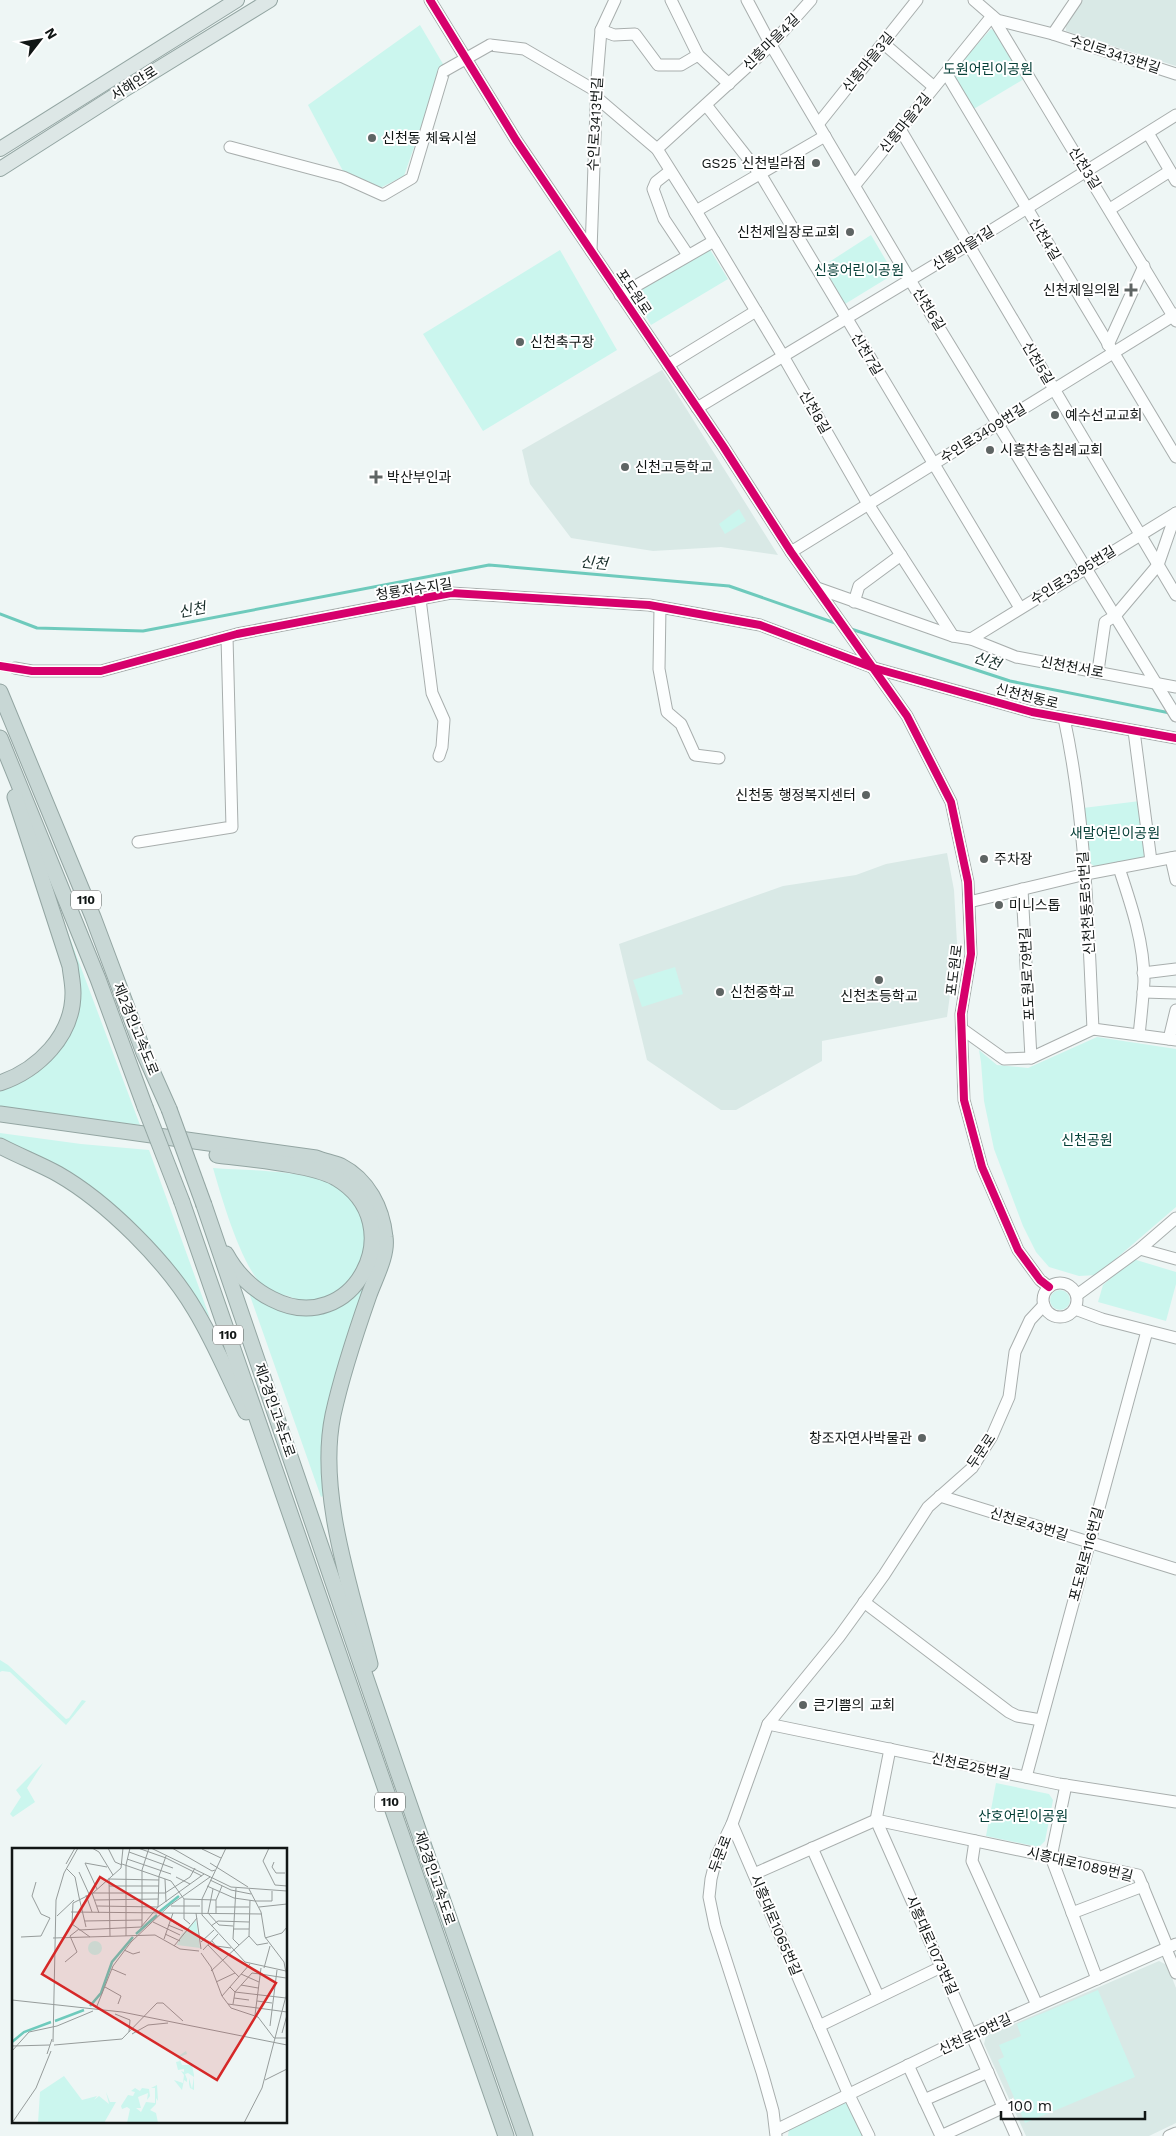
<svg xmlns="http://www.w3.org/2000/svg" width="1176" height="2136" font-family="'Work Sans','Noto Sans KR',sans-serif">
	<rect width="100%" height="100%" fill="#eef6f5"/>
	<g fill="#d9e9e6">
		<path d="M 1079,0 L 1176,0 L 1176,66 L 1066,31 L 1065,20 Z"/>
		<path d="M 662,370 L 778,555 L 721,547 L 653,551 L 571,538 L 530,484 L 522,450 Z"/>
		<path d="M 947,853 L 954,890 L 957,943 L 947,1017 L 822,1041 L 822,1061 L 736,1110 L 721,1110 L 647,1060 L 619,944 L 783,886 L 856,875 L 886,864 Z"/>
		<path d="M 1159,1961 L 1167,1965 L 1176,1988 L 1176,2123 L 1149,2136 L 1026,2136 L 984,2044 L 986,2036 Z"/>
	</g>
	<g fill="#cbf6ee">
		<path d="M 420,25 L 443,64 L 404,176 L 378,189 L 352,179 L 343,171 L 308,105 Z"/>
		<path d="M 991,29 L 997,32 L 1024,79 L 972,110 L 953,81 L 953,71 Z"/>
		<path d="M 871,235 L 894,274 L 845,304 L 823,266 Z"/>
		<path d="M 709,248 L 728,279 L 651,325 L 633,294 Z"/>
		<path d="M 560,250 L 617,350 L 483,431 L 423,334 Z"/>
		<path d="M 739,509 L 746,521 L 725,534 L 719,524 Z"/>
		<path d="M 1140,801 L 1148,857 L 1145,860 L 1094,866 L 1090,863 L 1083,808 Z"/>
		<path d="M 65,925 L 140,1125 L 0,1108 L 0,1090 L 8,1088 L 36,1074 L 53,1057 L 76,972 Z"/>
		<path d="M 675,967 L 683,994 L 642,1007 L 633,980 Z"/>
		<path d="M 1097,1037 L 1176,1049 L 1176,1207 L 1097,1275 L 1079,1276 L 1049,1267 L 1036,1252 L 1023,1226 L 994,1149 L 984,1101 L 981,1062 L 979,1050 L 997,1065 L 1028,1068 Z"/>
		<path d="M 0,1133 L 81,1144 L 149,1150 L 210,1318 C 173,1265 130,1214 75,1179 C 52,1164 25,1153 0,1141 Z"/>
		<path d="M 213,1168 C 251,1171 307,1169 340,1188 C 350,1193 356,1205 360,1215 C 362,1219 365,1224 366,1229 C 374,1263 340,1301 306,1301 C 300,1301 293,1298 288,1296 C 282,1295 274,1294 269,1291 C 243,1275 222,1198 213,1168 Z"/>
		<path d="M 1133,1259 L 1176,1272 L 1176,1284 L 1166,1321 L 1098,1302 L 1103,1285 Z"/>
		<path d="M 367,1280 L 325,1495 L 321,1497 L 248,1290 C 261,1298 274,1310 289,1314 C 319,1322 350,1303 367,1280 Z"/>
		<circle cx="1060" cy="1300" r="10"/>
		<path d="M 0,1660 L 8,1665 L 66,1719 L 69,1718 L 82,1700 L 86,1701 L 66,1725 L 10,1672 L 2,1671 L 0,1672 Z"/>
		<path d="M 43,1763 L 27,1788 L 35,1802 L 13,1817 L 10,1814 L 21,1797 L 16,1790 Z"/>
		<path d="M 996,1783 L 1049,1794 L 1053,1800 L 1045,1841 L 1039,1847 L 986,1836 Z"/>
		<path d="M 1098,1990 L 1135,2077 L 1025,2123 L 998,2060 L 1004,2057 L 999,2045 L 1021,2036 L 1017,2024 Z"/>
		<path d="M 847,2101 L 863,2136 L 788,2136 L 789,2128 Z"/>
	</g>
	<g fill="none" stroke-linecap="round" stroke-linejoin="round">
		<g stroke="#6ecabc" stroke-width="3">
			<path d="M 0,614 L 37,628 L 143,631 L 489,565 L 729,586 L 838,624"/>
			<path d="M 851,629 L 1010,681 L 1170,713"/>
		</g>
		<path stroke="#cdd4d3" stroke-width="11" stroke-dasharray="11 5.5" stroke-linecap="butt" d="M 0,666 L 15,668"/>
		<defs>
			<g id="minor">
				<path d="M 430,0 L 516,140 L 723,446 L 791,552 L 907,716 L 951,802 L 968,882 L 971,954 L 961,1014 L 964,1100 L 982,1167 L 1018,1250 L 1040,1280 L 1049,1287"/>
				<path d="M 671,0 L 698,55"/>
				<path d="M 747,0 L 771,45 L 910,280 L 1176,716"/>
				<path d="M 974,0 L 997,20 L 1053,34 L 1176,74"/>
				<path d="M 601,30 L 614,35 L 635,34 L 658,65 L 681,65 L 698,55 L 729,84"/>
				<path d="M 1053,34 L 1076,0"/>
				<path d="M 883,43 L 934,87"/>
				<path d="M 490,45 L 524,49 L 596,91"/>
				<path d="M 946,73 L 1176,457"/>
				<path d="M 596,97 L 657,149 L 696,211 L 783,356 L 868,504 L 953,636 L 971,639 L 1016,657 L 1176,687"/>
				<path d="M 706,105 L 761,175 L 1020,608"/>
				<path d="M 819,123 L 917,0"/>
				<path d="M 900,129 L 1176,595"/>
				<path d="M 1148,133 L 1176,181"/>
				<path d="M 230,147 L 343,177 L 383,195 L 412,178 L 444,71"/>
				<path d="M 657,149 L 771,45 L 811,0"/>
				<path d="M 670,171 L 656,182 L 653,189 L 664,219 L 688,255"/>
				<path d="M 855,185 L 992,16 L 1176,321"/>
				<path d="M 1110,209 L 1170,171"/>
				<path d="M 696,211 L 825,136"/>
				<path d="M 591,251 L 597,79 L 601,30 L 615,0"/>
				<path d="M 620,295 L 714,241"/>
				<path d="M 1108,345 L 1144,266"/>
				<path d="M 668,365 L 756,311"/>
				<path d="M 697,408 L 963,248 L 1176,115"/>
				<path d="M 791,552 L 1176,314"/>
				<path d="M 817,588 L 953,636"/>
				<path d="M 420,599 L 432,693 L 444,720 L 442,747 L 439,756"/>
				<path d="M 854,602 L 859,586 L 901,555"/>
				<path d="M 660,607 L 659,669 L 667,712 L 681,724 L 695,755 L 719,758"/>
				<path d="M 971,639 L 1176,513"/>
				<path d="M 15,668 L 32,671 L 101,671 L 237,634 L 451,593 L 649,605 L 760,625 L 874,668 L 1032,712 L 1176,738"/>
				<path d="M 1098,671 L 1105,622 L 1115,616 L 1158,565 L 1176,513"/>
				<path d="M 1064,718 C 1086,820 1088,925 1093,1029"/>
				<path d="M 1134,731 L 1151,861"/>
				<path d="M 138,842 L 232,827 L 227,637"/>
				<path d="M 1171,858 L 1176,880"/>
				<path d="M 1119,868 C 1131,904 1144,942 1144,981 C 1143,999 1141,1017 1139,1035"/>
				<path d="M 1022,889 L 1031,1058"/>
				<path d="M 969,902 L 1086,874 L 1176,857"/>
				<path d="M 1143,973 L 1176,969"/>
				<path d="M 1143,992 L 1176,993"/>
				<path d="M 962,1029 L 1004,1059 L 1031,1058 L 1093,1029 L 1176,1040"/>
				<path d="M 1169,1039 L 1176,1010"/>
				<path d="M 1140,1249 L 1176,1259"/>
				<circle cx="1060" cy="1300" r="17"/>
				<path d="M 1077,1295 L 1140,1249 L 1176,1218"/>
				<path d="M 1075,1309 L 1102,1319 L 1176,1338"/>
				<path d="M 940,1496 L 1176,1569"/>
				<path d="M 864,1602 L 1009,1712 L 1017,1716 L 1041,1720"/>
				<path d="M 768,1724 L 1059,1784 L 1176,1802"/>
				<path d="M 890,1749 L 876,1820 L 1016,2136"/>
				<path d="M 1026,1777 L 1147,1331"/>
				<path d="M 1066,1785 L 1051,1857 L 1097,1979"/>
				<path d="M 732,1824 L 848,2093 L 869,2136"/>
				<path d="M 975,1841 L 972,1861 L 1037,2005"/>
				<path d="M 812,1848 L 878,1996"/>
				<path d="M 754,1874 L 876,1820 L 1138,1875 L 1168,1948"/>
				<path d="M 1072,1913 L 1143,1886"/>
				<path d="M 1166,1949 L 1176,1973"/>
				<path d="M 819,2026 L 941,1967"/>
				<path d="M 908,2065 L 941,2136"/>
				<path d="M 924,2100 L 988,2072"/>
				<path d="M 776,2130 L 972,2034 L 1176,1944"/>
				<path d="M 776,2136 L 773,2111 L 762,2072 L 715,1926 L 709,1897 L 711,1879 L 717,1855 L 732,1824 L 768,1724 L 839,1637 L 884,1575 L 928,1507 L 972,1468 L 992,1436 L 1009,1397 L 1015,1352 L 1030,1320 L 1044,1305"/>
				<path d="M 941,2136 L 1004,2107"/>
				<path d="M 1169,2136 L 1176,2133"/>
			</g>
			<g id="major">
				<path d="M 0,149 L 237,0"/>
				<path d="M 0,169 L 122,91 L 270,0"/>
			</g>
			<g id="highway">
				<path d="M 0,692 L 93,917 L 144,1053 L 169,1109"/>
				<path d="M 0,738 L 98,979 L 145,1107"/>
				<path d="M 0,1083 C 38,1070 73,1036 73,993 C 73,984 71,975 70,966 L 15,797"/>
				<path d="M 0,1114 L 316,1158 C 324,1161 333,1163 341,1166 C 368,1180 382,1208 385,1237 C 388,1255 375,1278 369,1295 C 355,1335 342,1374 333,1415 C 317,1492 351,1589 370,1664"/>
				<path d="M 0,1146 C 19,1156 40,1164 58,1174 C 107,1202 167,1262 195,1310 C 215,1343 229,1378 246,1412"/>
				<path d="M 217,1155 C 247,1159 311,1164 336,1178 C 414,1224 353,1341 272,1299 C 252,1289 237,1274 226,1254"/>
				<path d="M 182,1202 L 506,2136"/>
				<path d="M 204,1205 L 398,1772 L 525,2136"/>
			</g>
		</defs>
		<use href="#minor" stroke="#a8aead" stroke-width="13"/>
		<use href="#major" stroke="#93a5a2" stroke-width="16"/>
		<use href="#highway" stroke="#93a5a2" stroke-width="17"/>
		<use href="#minor" stroke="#fcfefe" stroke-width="11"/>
		<use href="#major" stroke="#dde7e6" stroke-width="14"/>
		<use href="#highway" stroke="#c8d7d5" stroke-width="15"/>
		<defs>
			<path id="minor-bridge" d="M 444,71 L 490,45"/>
			<g id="highway-bridge">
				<path d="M 145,1107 L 182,1202"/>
				<path d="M 169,1109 L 204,1205"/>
			</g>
		</defs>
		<use href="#minor-bridge" stroke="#a8aead" stroke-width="13" stroke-linecap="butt"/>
		<use href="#highway-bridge" stroke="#93a5a2" stroke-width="17" stroke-linecap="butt"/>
		<use href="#minor-bridge" stroke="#fcfefe" stroke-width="11"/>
		<use href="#highway-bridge" stroke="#c8d7d5" stroke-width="15"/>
		<defs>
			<g id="cycleway">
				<path d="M 430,0 L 516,140 L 723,446 L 791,552 L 907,716 L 951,802 L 968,882 L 971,954 L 961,1014 L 964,1100 L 982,1167 L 1018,1250 L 1040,1280 L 1049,1287"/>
				<path d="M 0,666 L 32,671 L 101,671 L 237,634 L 451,593 L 649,605 L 760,625 L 874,668 L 1032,712 L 1176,738"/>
			</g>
		</defs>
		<use href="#cycleway" stroke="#fff" stroke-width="11"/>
		<use href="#cycleway" stroke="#d6006c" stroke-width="8"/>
	</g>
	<g fill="#5e6463" stroke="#fff" stroke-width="2">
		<circle cx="372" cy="138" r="5"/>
		<circle cx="816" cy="163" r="5"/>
		<circle cx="850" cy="232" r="5"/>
		<path d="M1128.5 282.5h5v5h5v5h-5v5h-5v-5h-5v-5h5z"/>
		<circle cx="520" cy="342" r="5"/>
		<circle cx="1055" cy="415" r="5"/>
		<circle cx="990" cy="450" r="5"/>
		<circle cx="625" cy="467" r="5"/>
		<path d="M373.5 469.5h5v5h5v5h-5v5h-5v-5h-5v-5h5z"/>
		<circle cx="866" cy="795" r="5"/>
		<circle cx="984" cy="859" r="5"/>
		<circle cx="999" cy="905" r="5"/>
		<circle cx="879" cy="980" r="5"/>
		<circle cx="720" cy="992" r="5"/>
		<circle cx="922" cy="1438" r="5"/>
		<circle cx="803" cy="1705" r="5"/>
	</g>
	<g text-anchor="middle" stroke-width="4" stroke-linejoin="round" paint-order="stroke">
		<g fill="#fff" stroke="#585c5b" stroke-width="1">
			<rect x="71" y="890.5" width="30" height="19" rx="4"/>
			<rect x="213" y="1325.5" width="30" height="19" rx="4"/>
			<rect x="375" y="1792.5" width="30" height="19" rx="4"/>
		</g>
		<g font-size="12" font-weight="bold" fill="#111615">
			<text x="86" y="904">110</text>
			<text x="228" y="1339">110</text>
			<text x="390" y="1806">110</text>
		</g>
		<g font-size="14" fill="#111615" stroke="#fff">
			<text transform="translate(771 42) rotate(-45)" y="5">신흥마을4길</text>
			<text transform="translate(1115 54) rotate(18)" y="5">수인로3413번길</text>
			<text transform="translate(868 62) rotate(-51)" y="5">신흥마을3길</text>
			<text transform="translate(134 83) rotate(-32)" y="5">서해안로</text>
			<text transform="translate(905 123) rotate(-51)" y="5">신흥마을2길</text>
			<text transform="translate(595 124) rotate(-87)" y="5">수인로3413번길</text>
			<text transform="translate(1085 168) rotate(58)" y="5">신천3길</text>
			<text transform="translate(1045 239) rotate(59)" y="5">신천4길</text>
			<text transform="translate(963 248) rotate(-32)" y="5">신흥마을1길</text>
			<text transform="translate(634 292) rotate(56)" y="5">포도원로</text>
			<text transform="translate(929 309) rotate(58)" y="5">신천6길</text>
			<text transform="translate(867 354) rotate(59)" y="5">신천7길</text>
			<text transform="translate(1038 363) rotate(59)" y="5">신천5길</text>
			<text transform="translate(815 412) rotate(60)" y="5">신천8길</text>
			<text transform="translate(983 433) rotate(-32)" y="5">수인로3409번길</text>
			<text transform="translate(1073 575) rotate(-32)" y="5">수인로3395번길</text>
			<text transform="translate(414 589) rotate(-9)" y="5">청룡저수지길</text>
			<text transform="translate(1072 667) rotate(10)" y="5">신천천서로</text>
			<text transform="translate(1027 696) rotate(14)" y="5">신천천동로</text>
			<text transform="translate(1086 903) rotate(-94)" y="5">신천천동로51번길</text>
			<text transform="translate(954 970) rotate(-83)" y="5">포도원로</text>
			<text transform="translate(1027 974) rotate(-93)" y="5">포도원로79번길</text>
			<text transform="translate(136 1029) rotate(68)" y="5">제2경인고속도로</text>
			<text transform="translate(275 1410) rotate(71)" y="5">제2경인고속도로</text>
			<text transform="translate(981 1451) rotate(-56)" y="5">두문로</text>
			<text transform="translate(1029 1524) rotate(17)" y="5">신천로43번길</text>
			<text transform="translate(1086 1554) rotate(-75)" y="5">포도원로116번길</text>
			<text transform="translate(971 1766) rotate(12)" y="5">신천로25번길</text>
			<text transform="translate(720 1854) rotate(-69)" y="5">두문로</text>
			<text transform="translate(1080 1864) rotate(13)" y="5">시흥대로1089번길</text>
			<text transform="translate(435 1878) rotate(71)" y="5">제2경인고속도로</text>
			<text transform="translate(776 1925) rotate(67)" y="5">시흥대로1065번길</text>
			<text transform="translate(932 1945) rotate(66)" y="5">시흥대로1073번길</text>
			<text transform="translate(975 2034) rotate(-25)" y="5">신천로19번길</text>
		</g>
		<g font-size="14" fill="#064038" stroke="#fff">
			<text x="988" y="74">도원어린이공원</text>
			<text x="859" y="275">신흥어린이공원</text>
			<text x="1115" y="838">새말어린이공원</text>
			<text x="1087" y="1145">신천공원</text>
			<text x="1023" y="1821">산호어린이공원</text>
		</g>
		<g font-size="14" fill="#111615" stroke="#fff" text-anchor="start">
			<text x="382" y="143">신천동 체육시설</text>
			<text x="806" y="168" text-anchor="end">GS25 신천빌라점</text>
			<text x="840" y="237" text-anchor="end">신천제일장로교회</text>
			<text x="1120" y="295" text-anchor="end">신천제일의원</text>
			<text x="530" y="347">신천축구장</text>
			<text x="1065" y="420">예수선교교회</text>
			<text x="1000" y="455">시흥찬송침례교회</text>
			<text x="635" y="472">신천고등학교</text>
			<text x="387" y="482">박산부인과</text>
			<text x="856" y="800" text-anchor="end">신천동 행정복지센터</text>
			<text x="994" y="864">주차장</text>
			<text x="1009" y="910">미니스톱</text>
			<text x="730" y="997">신천중학교</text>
			<text x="879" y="1001" text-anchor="middle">신천초등학교</text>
			<text x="912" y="1443" text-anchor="end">창조자연사박물관</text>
			<text x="813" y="1710">큰기쁨의 교회</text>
		</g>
		<g font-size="15" font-style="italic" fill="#182e2a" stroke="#fff">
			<text transform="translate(594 563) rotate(5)" y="5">신천</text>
			<text transform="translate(192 610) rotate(-11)" y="5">신천</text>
			<text transform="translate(987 661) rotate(19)" y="5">신천</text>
		</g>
	</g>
	<g transform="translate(12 1848)">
		<rect width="275" height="275" fill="#eef6f5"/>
		<path d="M 184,72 L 188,100 L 165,97 L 169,87 ZM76 100a7 7 0 1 1 14 0a7 7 0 1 1-14 0ZM 174,203 L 175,206 L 167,209 L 170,217 L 180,217 L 182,227 L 182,242 L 178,240 L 177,236 L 177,230 L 180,241 L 182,229 L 176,225 L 173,226 L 175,231 L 175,234 L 172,232 L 170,242 L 162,232 L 171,235 L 172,227 L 169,223 L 172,224 L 172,221 L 166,222 L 164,214 L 168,213 L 165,209 ZM 52,228 L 70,252 L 85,248 L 82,252 L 87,248 L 97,256 L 94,244 L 98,254 L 104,254 L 92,275 L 26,275 L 28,244 ZM 145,237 L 146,253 L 144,250 L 144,256 L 138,262 L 144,265 L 146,275 L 115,275 L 118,261 L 115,259 L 110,261 L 109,258 L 116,247 L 121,248 L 123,244 L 119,243 L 123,240 L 128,243 L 130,240 L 137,241 L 138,248 L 135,252 L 136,245 L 126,249 L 129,260 L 124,260 L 129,264 L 134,254 L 143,255 L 143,240 L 139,240 Z" fill="#cbf6ee"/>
		<path fill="none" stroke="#6ecabc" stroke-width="2.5" d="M 147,64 L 167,48M 124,86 L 145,67M 78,158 L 89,145 L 100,114 L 121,89M 43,173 L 72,162M 0,194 L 12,184 L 39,174"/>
		<path fill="none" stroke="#969c9b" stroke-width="1" d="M 80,0 L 87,4 L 101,27M 96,0 L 103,14 L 110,17M 126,0 L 154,10 L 190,28M 139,0 L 219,39 L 275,43M 160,0 L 200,23 L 203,22M 214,0 L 190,51 L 190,67 L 233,114 L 274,123M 257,0 L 251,13 L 263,37 L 275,38M 190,1 L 209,10M 117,4 L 161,20M 275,8 L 275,40M 115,11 L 159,26M 262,14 L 260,19 L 264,25 L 273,25M 198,15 L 236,39M 54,16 L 63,0M 110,16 L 159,33 L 172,51 L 172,71 L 178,76M 54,20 L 63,29 L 67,49M 67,24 L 77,46M 164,29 L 178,36M 97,30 L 98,88M 97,31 L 147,32M 153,31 L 154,54M 198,32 L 219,42 L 239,46M 97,38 L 147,38M 195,38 L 222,50 L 243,53 L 260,53 L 260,43M 224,40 L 221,91 L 227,97M 85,41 L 73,15 L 95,19M 201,41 L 196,65 L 207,77 L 221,78M 74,47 L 80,64M 67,49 L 74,79M 172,51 L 204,52M 83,52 L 146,51M 85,58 L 146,59 L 147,28 L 154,8M 159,58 L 188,58M 204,59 L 237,59M 247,59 L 275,56M 59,64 L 250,66M 87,65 L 80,45 L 153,45 L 178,29 L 183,20M 184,65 L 189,101M 204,65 L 204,52 L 210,38M 45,68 L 62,52M 158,72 L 173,81M 73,73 L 130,72M 141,74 L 168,87M 156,77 L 171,83M 130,78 L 130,22 L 137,0M 199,78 L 206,73 L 237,74M 221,81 L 237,81M 67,82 L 129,79 L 146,59 L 192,26M 153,86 L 168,93M 114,88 L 114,17 L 118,0M 237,88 L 245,97 L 256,95M 9,89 L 29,88 L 38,70 L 29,66 L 20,48 L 24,34M 78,89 L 60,76 L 61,55 L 81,45 L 109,20 L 111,0M 41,90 L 143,87 L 168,101 L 187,103M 253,90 L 270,85 L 275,79M 152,91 L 161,65M 200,93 L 204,98 L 219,100M 189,94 L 202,82M 196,97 L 227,129M 162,98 L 185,70M 112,102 L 121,106 L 128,104M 191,102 L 206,86M 189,105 L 199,119 L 210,148 L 219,160 L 246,169 L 262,190 L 275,190M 53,114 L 65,104 L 58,88 L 67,81M 252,120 L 258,98M 100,121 L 114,127M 199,123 L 237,88 L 238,52M 229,126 L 247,134M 248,126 L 274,130M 204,134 L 223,125M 229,137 L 246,140M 93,139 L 109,148 L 106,156M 218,139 L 223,144 L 274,150M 210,148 L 238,116M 222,150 L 237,152M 0,152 L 110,164 L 275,197M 245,153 L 260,155M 216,156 L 275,164M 221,156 L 223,144 L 240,125 L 248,126M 85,158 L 101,118 L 119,94 L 157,58 L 198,29M 103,166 L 118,172 L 117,184M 243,167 L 249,120M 258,178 L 265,122M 270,185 L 275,167M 120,186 L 136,177 L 156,175M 41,194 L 44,52 L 52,25 L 66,0M 42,197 L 110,191 L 145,155 L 151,155 L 171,173M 0,198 L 38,197M 0,203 L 17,184 L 45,178 L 81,163M 35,206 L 40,191M 253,232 L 275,221M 0,275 L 24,240 L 39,203M 232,275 L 250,240 L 274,148 L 274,125 L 272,114 L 253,89 L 249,64 L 237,41"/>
		<path fill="#d62828" fill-opacity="0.15" stroke="#d62828" stroke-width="2.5" d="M 88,29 L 264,135 L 205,232 L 30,126 Z"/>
		<rect width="275" height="275" fill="none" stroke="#111615" stroke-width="2.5"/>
	</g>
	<g transform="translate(40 40) rotate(59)" stroke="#ffffff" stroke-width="4" paint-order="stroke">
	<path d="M0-4L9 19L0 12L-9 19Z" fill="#111615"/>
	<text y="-8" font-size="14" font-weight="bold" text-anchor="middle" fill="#111615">N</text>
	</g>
	<path d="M1001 2111v8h144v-8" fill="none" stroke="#111615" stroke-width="2.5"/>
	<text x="1008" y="2111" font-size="15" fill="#111615" stroke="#ffffff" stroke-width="4" paint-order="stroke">100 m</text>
</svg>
